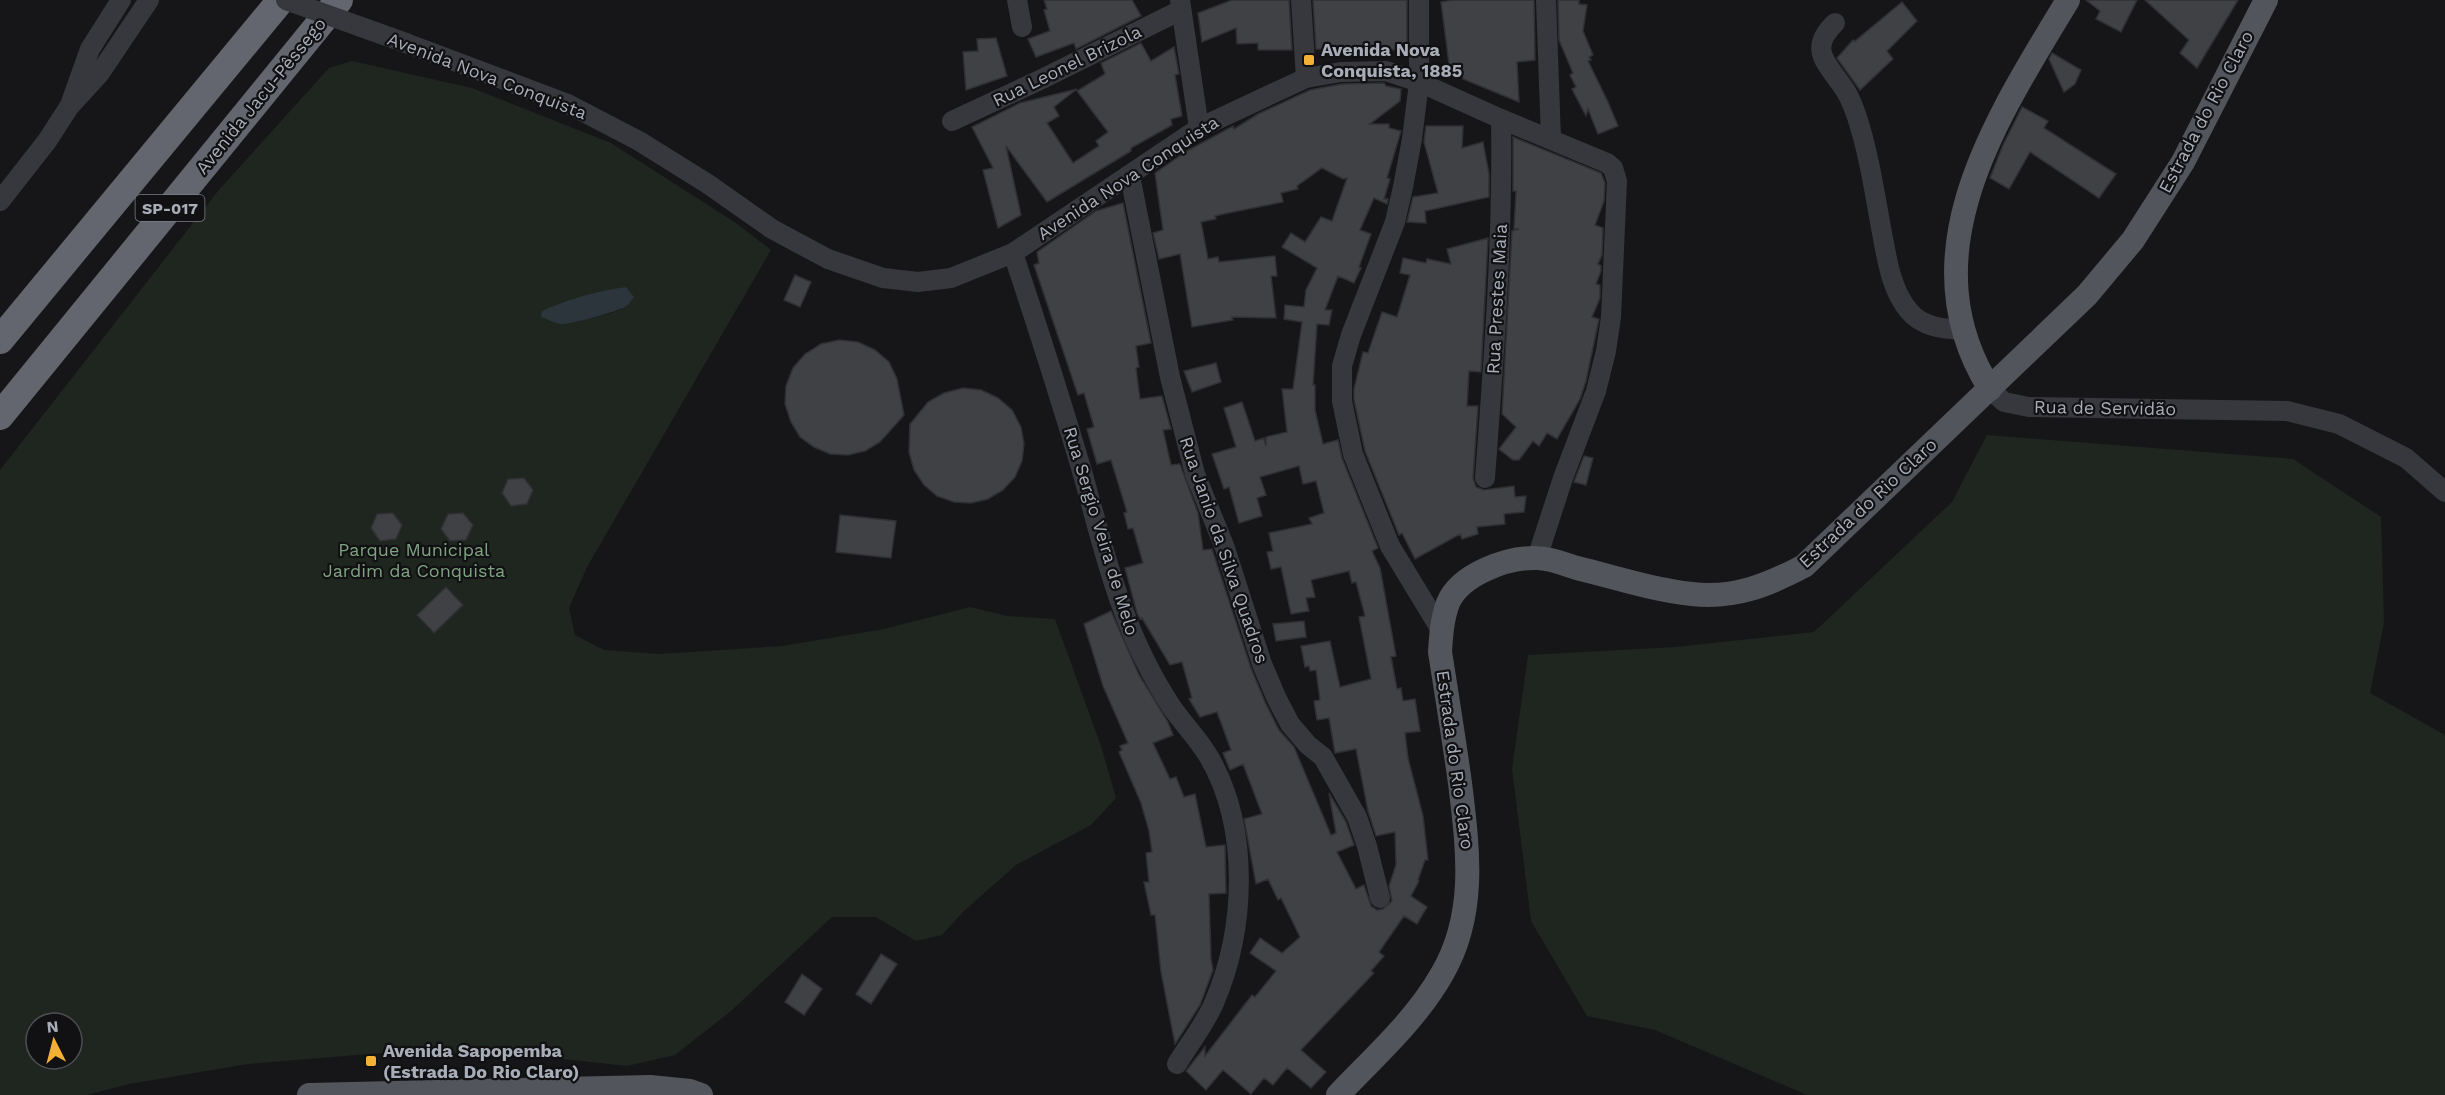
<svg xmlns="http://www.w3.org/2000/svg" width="2445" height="1095" font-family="'Work Sans',sans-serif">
	<rect width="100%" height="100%" fill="#161618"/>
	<g fill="#1e261f" fill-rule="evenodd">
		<path d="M 352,61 L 472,88 L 611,143 L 736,223 L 771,250 L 587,567 L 569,608 L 575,635 L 604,650 L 659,654 L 782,646 L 884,629 L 970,607 L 1007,616 L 1055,619 L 1101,746 L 1116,798 L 1091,825 L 1016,865 L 963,912 L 942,935 L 916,941 L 876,917 L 832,917 L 731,1011 L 675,1055 L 627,1066 L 507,1053 L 381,1053 L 248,1064 L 129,1084 L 87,1095 L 0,1095 L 0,470 L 218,191 L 329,68 ZM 634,296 C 631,301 629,305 625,307 C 611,315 576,322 560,324 ZM 36,1023 L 72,1023 L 72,1059 L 36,1059 Z"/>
		<path d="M 1987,435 L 2293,459 L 2381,517 L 2384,623 L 2370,693 L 2445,735 L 2445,1095 L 1807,1095 L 1655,1030 L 1587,1016 L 1531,921 L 1512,769 L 1528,655 L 1675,647 L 1814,632 L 1952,502 Z"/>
	</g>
	<path fill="#2c353c" d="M 626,287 L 634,297 C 631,301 629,305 625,307 C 616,312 569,325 560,324 C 554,323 547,319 541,317 L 542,311 C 569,299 596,291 626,287 Z"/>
	<g fill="#404145" stroke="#303034" stroke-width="1.5">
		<path d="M 1044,0 L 1132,0 L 1141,16 L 1076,49 L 1074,43 L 1036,57 L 1028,39 L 1050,31 L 1044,10 L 1047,9 Z"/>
		<path d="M 1232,0 L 1289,0 L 1292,50 L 1258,50 L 1258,43 L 1237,44 L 1236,28 L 1202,42 L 1198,13 Z"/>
		<path d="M 1313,0 L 1407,0 L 1407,50 L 1316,49 Z"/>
		<path d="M 1454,0 L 1534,0 L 1535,60 L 1517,62 L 1519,102 L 1463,79 L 1461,71 L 1450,72 L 1441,2 Z"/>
		<path d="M 1558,0 L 1579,0 L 1579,4 L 1587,5 L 1583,31 L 1593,55 L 1589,57 L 1591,60 L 1588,61 L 1608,102 L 1618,126 L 1598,134 L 1588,109 L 1586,116 L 1572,89 L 1576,87 L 1570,75 L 1573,73 L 1559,40 Z"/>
		<path d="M 2086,0 L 2137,0 L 2121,32 L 2096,19 L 2100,11 Z"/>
		<path d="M 2145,0 L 2238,0 L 2197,68 L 2180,53 L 2189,40 Z"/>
		<path d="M 1902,2 L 1917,21 L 1887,51 L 1893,59 L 1860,90 L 1837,58 L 1853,40 L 1855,41 Z"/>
		<path d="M 996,38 L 1007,76 L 966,90 L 963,52 L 978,51 L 977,39 Z"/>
		<path d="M 1141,43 L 1151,61 L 1174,47 L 1179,74 L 1175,75 L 1182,116 L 1171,119 L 1172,125 L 1131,148 L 1131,151 L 1047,202 L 1006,146 L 1021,215 L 998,228 L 983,170 L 993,168 L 972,127 L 1020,103 L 1077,89 L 1054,107 L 1059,116 L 1047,123 L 1073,163 L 1099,146 L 1096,141 L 1108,132 L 1077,91 L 1105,74 L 1101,63 Z"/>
		<path d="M 2052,53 L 2081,70 L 2075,84 L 2064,92 L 2049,59 Z"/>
		<path d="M 1384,83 L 1386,86 L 1401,89 L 1400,101 L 1370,124 L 1389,124 L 1389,128 L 1401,131 L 1387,178 L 1390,179 L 1384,199 L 1388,199 L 1387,204 L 1374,198 L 1360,230 L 1371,234 L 1359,267 L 1361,268 L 1354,283 L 1338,276 L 1325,310 L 1332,310 L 1329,325 L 1317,324 L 1313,385 L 1315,385 L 1315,410 L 1323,444 L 1338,440 L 1342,458 L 1378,548 L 1372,551 L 1380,568 L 1396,656 L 1391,657 L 1397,689 L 1401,688 L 1403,701 L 1415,699 L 1420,731 L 1405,733 L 1408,758 L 1423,816 L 1428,860 L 1425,860 L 1418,880 L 1419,881 L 1411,896 L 1427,907 L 1417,924 L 1404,916 L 1379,952 L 1384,956 L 1371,971 L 1374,973 L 1301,1050 L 1326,1072 L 1311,1088 L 1287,1068 L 1273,1085 L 1264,1078 L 1251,1094 L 1223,1070 L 1206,1090 L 1186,1071 L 1205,1047 L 1205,1056 L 1252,995 L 1255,997 L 1276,971 L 1250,953 L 1260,938 L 1282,953 L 1300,937 L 1281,898 L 1278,900 L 1268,879 L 1256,884 L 1244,819 L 1262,814 L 1243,764 L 1230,770 L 1223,753 L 1231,750 L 1217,712 L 1200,717 L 1189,699 L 1192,698 L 1182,662 L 1170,665 L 1142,618 L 1140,619 L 1137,613 L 1125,568 L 1143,563 L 1133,528 L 1128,529 L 1124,513 L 1127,512 L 1111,460 L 1097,464 L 1087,429 L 1094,427 L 1084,393 L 1078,395 L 1034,265 L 1039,263 L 1037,252 L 1096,211 L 1123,203 L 1151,343 L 1136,346 L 1139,367 L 1136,368 L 1140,399 L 1162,396 L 1171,429 L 1163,430 L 1171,465 L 1180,464 L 1198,513 L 1203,550 L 1212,549 L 1251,668 L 1265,702 L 1279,730 L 1294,747 L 1331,835 L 1336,833 L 1329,793 L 1346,822 L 1354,845 L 1337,852 L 1356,889 L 1364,885 L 1371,906 L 1377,910 L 1383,909 L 1392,901 L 1389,886 L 1396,865 L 1395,832 L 1376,836 L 1368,811 L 1356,749 L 1335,753 L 1329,718 L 1317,720 L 1314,701 L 1320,700 L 1316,670 L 1310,671 L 1309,666 L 1305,667 L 1301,646 L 1330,641 L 1340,687 L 1371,679 L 1359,617 L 1365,616 L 1356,582 L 1352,583 L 1349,571 L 1311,580 L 1315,597 L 1306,598 L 1309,611 L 1291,614 L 1281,567 L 1271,569 L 1267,552 L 1273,551 L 1269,533 L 1312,524 L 1309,518 L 1324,513 L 1316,481 L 1303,484 L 1299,466 L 1260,477 L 1266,495 L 1257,498 L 1262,516 L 1239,523 L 1229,487 L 1224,489 L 1212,454 L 1236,447 L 1224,408 L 1242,402 L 1255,441 L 1264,438 L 1266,446 L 1266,437 L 1287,432 L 1282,389 L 1293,389 L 1302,322 L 1284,319 L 1285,305 L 1304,307 L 1306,290 L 1317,268 L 1282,247 L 1291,233 L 1305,242 L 1321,217 L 1332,221 L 1347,178 L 1343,179 L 1322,168 L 1297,186 L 1298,189 L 1281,193 L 1283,202 L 1228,213 L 1215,216 L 1216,219 L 1201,222 L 1208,259 L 1218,257 L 1219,262 L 1275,256 L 1277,276 L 1271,276 L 1276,318 L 1232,317 L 1233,320 L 1192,327 L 1180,254 L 1159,259 L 1153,233 L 1163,230 L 1155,173 L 1187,151 L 1233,126 L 1234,129 L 1258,114 L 1310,90 L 1342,84 Z"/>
		<path d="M 2022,107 L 2048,121 L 2044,128 L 2116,174 L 2099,198 L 2030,152 L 2009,189 L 1990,178 L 2003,145 Z"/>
		<path d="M 1426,126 L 1463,126 L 1462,148 L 1483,142 L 1489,174 L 1489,197 L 1425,211 L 1426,223 L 1407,222 L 1413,197 L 1438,193 L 1424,142 Z"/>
		<path d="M 1513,137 L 1601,173 L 1605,183 L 1604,201 L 1595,225 L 1603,228 L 1602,255 L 1598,264 L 1601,266 L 1601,271 L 1596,284 L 1600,285 L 1600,298 L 1592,317 L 1599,319 L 1586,381 L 1580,399 L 1557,439 L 1547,433 L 1539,446 L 1533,441 L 1519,460 L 1513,460 L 1499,449 L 1516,427 L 1502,414 L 1512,231 L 1519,229 L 1514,229 L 1516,191 L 1513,191 Z"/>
		<path d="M 1488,238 L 1481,372 L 1469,371 L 1467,406 L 1478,406 L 1473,478 L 1476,487 L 1484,490 L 1514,486 L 1515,497 L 1526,496 L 1524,512 L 1504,514 L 1505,524 L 1477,527 L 1478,534 L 1462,539 L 1460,534 L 1415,559 L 1402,533 L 1399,535 L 1365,451 L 1354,400 L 1354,389 L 1363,352 L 1368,353 L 1382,312 L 1397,317 L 1410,275 L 1400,273 L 1403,258 L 1426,263 L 1427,259 L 1451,264 L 1447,249 Z"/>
		<path d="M 795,275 L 811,282 L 800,307 L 784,300 Z"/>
		<path d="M 839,340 L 858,342 L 875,350 L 889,362 L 897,379 L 904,415 L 880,442 L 865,451 L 848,455 L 830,454 L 814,447 L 800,437 L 791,422 L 785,404 L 786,386 L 793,368 L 805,354 L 821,344 Z"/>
		<path d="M 1216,363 L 1221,382 L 1192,392 L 1184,371 Z"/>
		<path d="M 963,388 L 981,390 L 998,398 L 1012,410 L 1021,427 L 1024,444 L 1022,461 L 1015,477 L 1003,490 L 988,499 L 971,503 L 954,502 L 937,496 L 924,485 L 914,470 L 909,452 L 910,424 L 928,402 L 944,393 Z"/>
		<path d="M 1584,456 L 1593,458 L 1586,485 L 1574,482 Z"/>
		<path d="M 524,478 L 533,490 L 527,504 L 511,506 L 502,493 L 508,479 Z"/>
		<path d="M 393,513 L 402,525 L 396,539 L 380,541 L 371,528 L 377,514 Z"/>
		<path d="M 463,513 L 473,525 L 466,540 L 450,541 L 441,529 L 448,514 Z"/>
		<path d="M 840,515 L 896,521 L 891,558 L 836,552 Z"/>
		<path d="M 446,587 L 463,605 L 434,633 L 417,615 Z"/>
		<path d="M 1111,611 L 1139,675 L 1168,722 L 1173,735 L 1153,743 L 1170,779 L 1176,777 L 1184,797 L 1195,794 L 1206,847 L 1225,845 L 1225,848 L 1226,893 L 1209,894 L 1211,959 L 1213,970 L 1200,1005 L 1175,1044 L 1161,972 L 1155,915 L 1151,915 L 1144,882 L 1149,882 L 1146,853 L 1152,852 L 1149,831 L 1141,803 L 1119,752 L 1122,750 L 1120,746 L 1128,743 L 1103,686 L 1084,624 Z"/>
		<path d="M 1304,621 L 1306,637 L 1276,641 L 1273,624 Z"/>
		<path d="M 881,954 L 897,964 L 871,1004 L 856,994 Z"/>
		<path d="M 802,974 L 822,989 L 804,1015 L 785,1002 Z"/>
	</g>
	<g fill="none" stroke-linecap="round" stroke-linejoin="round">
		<g stroke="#37383d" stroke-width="20">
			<path d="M 1017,0 L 1022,27"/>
			<path d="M 1180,0 L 1199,128"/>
			<path d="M 1301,0 L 1306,78"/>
			<path d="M 1419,0 L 1419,82 L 1412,139 L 1403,187 L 1395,222 L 1351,335 L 1342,366 L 1342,401 L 1353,454 L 1390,546 L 1441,630"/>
			<path d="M 1546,0 L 1551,139"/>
			<path d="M 1835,23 C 1808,49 1826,62 1843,87 C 1850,96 1853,106 1857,117 C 1869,154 1875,195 1882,233 C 1887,259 1891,290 1909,311 C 1922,327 1943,329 1963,330"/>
			<path d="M 406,43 L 568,104 L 639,141 L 708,184 L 772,229 L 828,259 L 883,278 L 918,282 L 951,278 L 1013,253 L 1199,128 L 1306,78 L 1341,72 L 1386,71 L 1419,82 L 1501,119 L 1607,163 L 1613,168 L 1617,181 L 1611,317 L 1606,351 L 1596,391 L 1563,478 L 1537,558"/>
			<path d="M 70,105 L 90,49 L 121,0"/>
			<path d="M 952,121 L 1042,79 L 1181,10"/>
			<path d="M 1130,176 L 1170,377 L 1195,474 L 1225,548 L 1262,664 L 1276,697 L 1290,724 L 1308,745 L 1323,757 L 1357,817 L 1367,846 L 1380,898"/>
			<path d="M 0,201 L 47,141 L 69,107 L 100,73 L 149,0"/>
			<path d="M 1013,253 C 1036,322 1058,391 1079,461 C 1093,508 1104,558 1121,604 C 1134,640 1150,674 1171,706 C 1183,724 1198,738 1209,757 C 1250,828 1246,929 1214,1003 C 1205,1024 1189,1044 1177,1064"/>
			<path d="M 1990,389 L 2004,402 L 2029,407 L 2287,411 L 2339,424 L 2406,458 L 2445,492"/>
			<path d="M 1485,478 C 1494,358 1503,239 1501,119"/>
		</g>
		<g stroke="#53555c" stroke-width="24">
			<path d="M 1990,389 C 1905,254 1997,118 2068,0"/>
			<path d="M 309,1095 L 650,1087 L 690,1091 L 701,1095"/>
			<path d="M 1338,1095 C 1374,1057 1416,1020 1442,974 C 1477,914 1468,849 1460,783 C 1454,740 1447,696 1440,652 C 1441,636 1442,619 1448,603 C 1460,574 1508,557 1537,558 C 1550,558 1564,564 1577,568 C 1614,577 1653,590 1692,594 C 1734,599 1768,585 1804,566 L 2087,295 L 2133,240 L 2183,162 L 2266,0"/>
		</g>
		<g stroke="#63666e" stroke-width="28">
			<path d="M 0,340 L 281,0"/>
			<path d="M 0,416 L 339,0"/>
		</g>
		<path stroke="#37383d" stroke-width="20" d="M 286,0 L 406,43"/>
	</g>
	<g fill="#f2b134" stroke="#111113" stroke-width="2">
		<rect x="1303" y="54" width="12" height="12" rx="3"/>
		<rect x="365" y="1055" width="12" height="12" rx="3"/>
	</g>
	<g text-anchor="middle" stroke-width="4.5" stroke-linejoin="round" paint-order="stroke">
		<rect fill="#111113" stroke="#7b7e86" stroke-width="1.5" x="135.5" y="195" width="69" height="26" rx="4.5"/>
		<g font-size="16" font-weight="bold" fill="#a8adb8">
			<text x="170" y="214">SP-017</text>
		</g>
		<g font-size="18" font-weight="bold" fill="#a8adb8" stroke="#111113" text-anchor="start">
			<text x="1321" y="56">Avenida Nova<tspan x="1321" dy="21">Conquista, 1885</tspan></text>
			<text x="383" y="1057">Avenida Sapopemba<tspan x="383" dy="21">(Estrada Do Rio Claro)</tspan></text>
		</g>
		<g font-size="18" fill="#a8adb8" stroke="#111113">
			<text transform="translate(1067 66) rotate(-26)" y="6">Rua Leonel Brizola</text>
			<text transform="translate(487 76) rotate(21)" y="6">Avenida Nova Conquista</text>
			<text transform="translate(261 96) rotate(-51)" y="6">Avenida Jacu-Pêssego</text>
			<text transform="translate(2206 112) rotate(-62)" y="6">Estrada do Rio Claro</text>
			<text transform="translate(1128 178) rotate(-33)" y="6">Avenida Nova Conquista</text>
			<text transform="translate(1497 299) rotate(-87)" y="6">Rua Prestes Maia</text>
			<text transform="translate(2105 408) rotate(1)" y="6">Rua de Servidão</text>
			<text transform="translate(1868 503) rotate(-43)" y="6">Estrada do Rio Claro</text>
			<text transform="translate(1101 531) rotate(73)" y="6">Rua Sergio Veira de Melo</text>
			<text transform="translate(1224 550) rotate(71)" y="6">Rua Janio da Silva Quadros</text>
			<text transform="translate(1455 760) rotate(82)" y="6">Estrada do Rio Claro</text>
		</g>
		<g font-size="18" fill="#7fa381" stroke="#111113">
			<text x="414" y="556">Parque Municipal<tspan x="414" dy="21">Jardim da Conquista</tspan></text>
		</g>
	</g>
	<g transform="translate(54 1041) rotate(354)"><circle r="28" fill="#111113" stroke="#4d4f55" stroke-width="1.5"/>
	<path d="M0-4.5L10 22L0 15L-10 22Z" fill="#f2b134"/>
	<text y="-9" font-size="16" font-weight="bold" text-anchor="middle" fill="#a8adb8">N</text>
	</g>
</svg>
